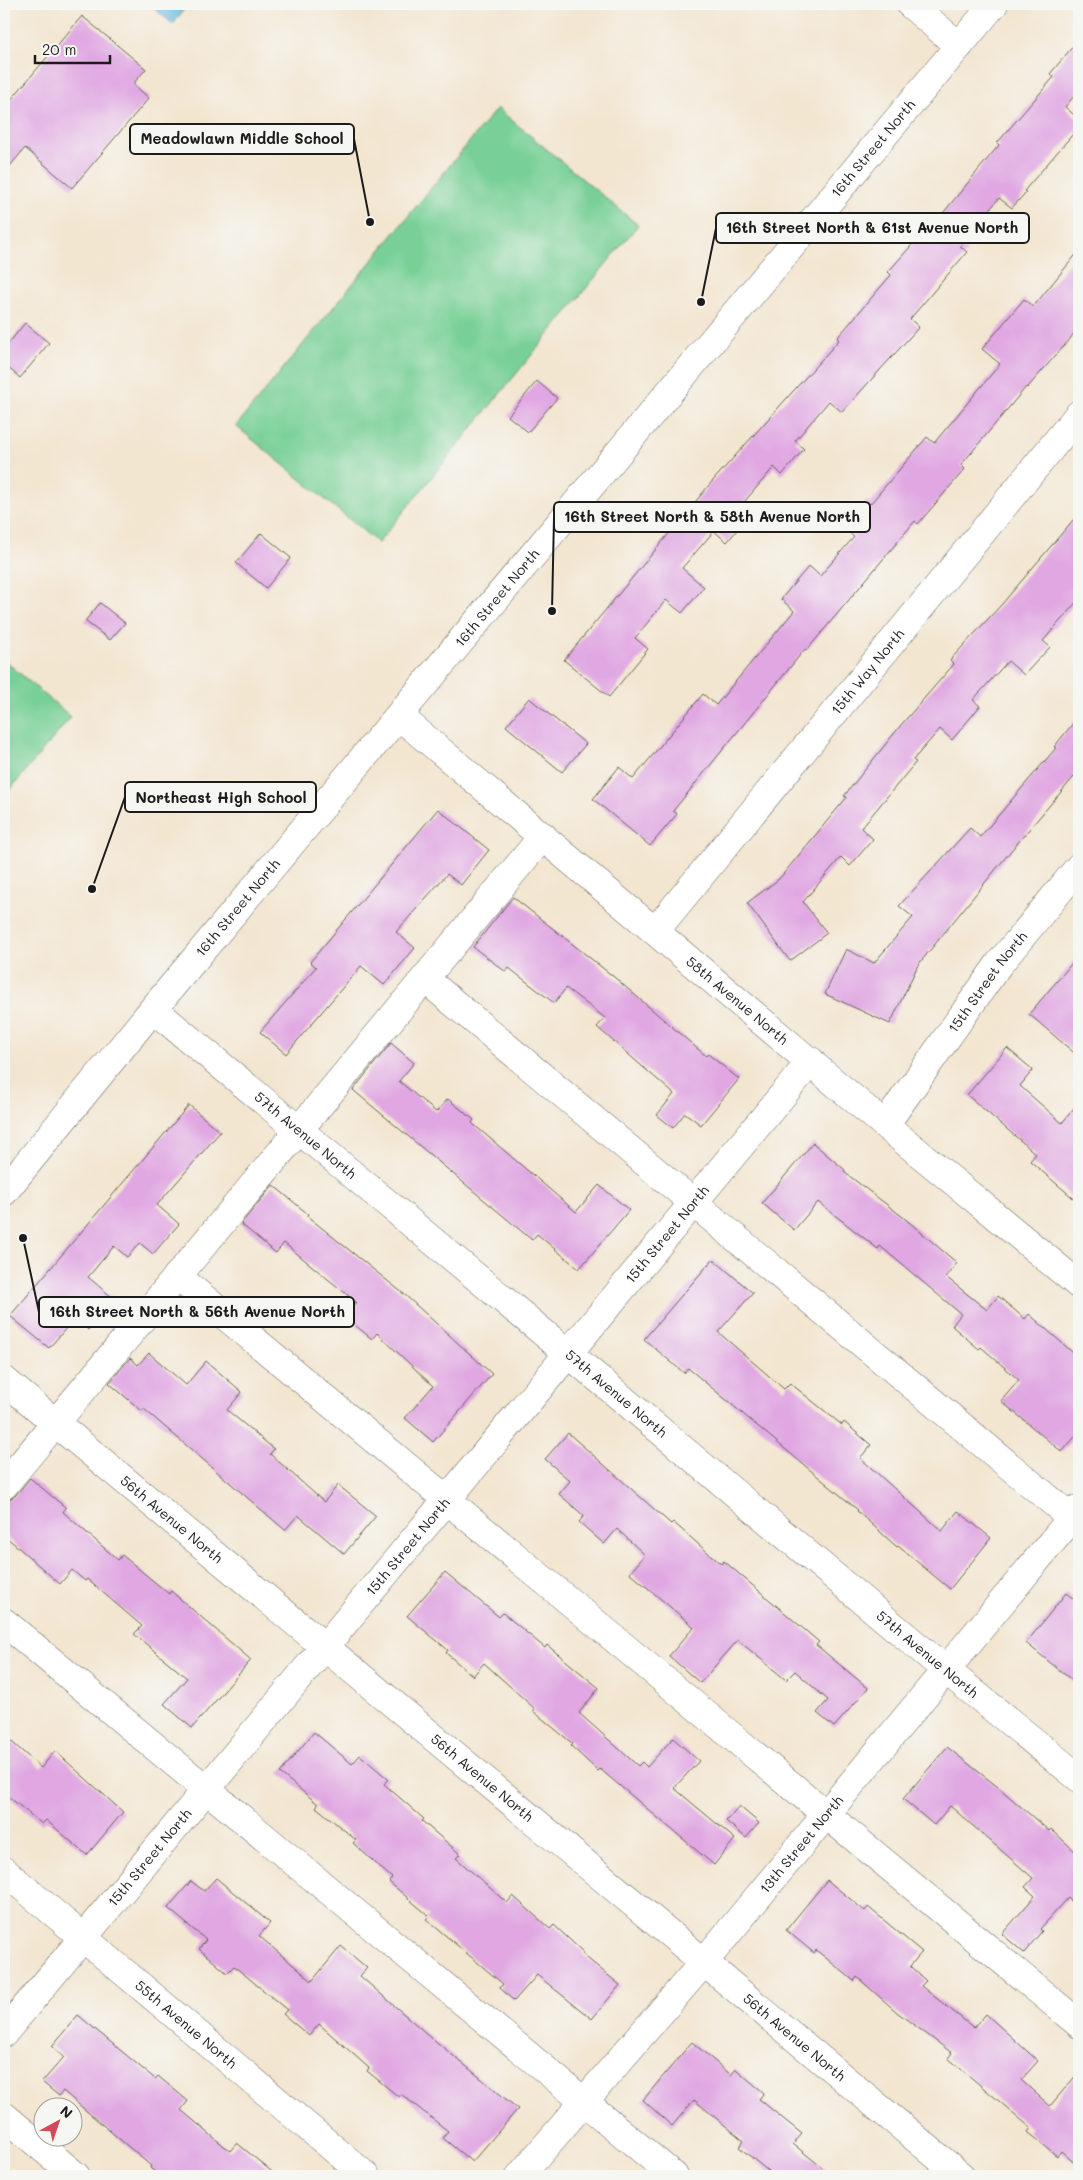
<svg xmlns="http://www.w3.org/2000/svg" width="1083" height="2180" font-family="Mali,sans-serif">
	<rect width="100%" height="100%" fill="#f6f6f2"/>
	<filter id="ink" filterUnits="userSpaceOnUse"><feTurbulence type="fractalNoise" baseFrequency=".02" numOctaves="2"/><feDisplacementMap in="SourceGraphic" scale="10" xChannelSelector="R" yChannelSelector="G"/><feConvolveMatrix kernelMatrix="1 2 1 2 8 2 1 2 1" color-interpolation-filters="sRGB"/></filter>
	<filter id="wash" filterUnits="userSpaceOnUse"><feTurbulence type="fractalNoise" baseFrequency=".0096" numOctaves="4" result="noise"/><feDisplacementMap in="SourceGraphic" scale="20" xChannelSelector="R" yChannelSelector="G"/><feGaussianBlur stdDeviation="1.12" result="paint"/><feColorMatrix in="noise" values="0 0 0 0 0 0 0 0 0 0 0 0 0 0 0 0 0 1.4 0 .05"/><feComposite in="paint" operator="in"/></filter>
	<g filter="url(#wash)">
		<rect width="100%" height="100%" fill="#f3e6d1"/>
		<g fill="#78d096" stroke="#4a7659">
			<path d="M 497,108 L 638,225 L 378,543 L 236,426 Z"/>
			<path d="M 4,660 L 71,717 L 4,797 Z"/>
		</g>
		<path fill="#69c1e6" stroke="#426e81" d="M 149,4 L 188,4 L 173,24 Z"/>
		<g id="blocks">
			<g fill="#e0a7e2">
				<path d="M 82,16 L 146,69 L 133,84 L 149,98 L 72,188 L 25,148 L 4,173 L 4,108 Z"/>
				<path d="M 1079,39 L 1079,90 L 1065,107 L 1079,119 L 1079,127 L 1024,191 L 1026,192 L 1012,208 L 999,198 L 960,246 L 967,252 L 910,319 L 919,327 L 842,412 L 829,401 L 795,441 L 804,449 L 782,475 L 774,467 L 739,508 L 749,516 L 727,542 L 714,531 L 682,568 L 704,587 L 682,613 L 666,600 L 635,638 L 648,649 L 609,697 L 564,660 L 710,484 L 839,340 L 837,338 L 891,275 L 888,272 L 932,222 L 934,224 L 999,145 L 997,143 L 1054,77 L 1050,74 Z"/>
				<path d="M 1079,251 L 1079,325 L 1070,339 L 1027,388 L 1026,387 L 961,465 L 965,469 L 918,524 L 915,521 L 807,650 L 805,649 L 673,811 L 677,814 L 650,846 L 593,799 L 619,767 L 633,779 L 703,694 L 716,705 L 794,611 L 781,599 L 809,566 L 820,576 L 854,537 L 844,528 L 867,501 L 870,504 L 927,437 L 934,443 L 1000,364 L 982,349 L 1024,299 L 1033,307 Z"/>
				<path d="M 25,323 L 49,343 L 20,378 L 4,364 L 4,349 Z"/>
				<path d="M 537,381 L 557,398 L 528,432 L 508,416 Z"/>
				<path d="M 1079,513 L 1079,599 L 1043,641 L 1050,647 L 1024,675 L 1008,661 L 973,700 L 980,706 L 952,740 L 940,729 L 913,760 L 916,762 L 861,828 L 873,839 L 850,866 L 841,857 L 803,902 L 827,933 L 790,961 L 747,903 L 779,879 L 847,797 L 844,796 L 901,725 L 954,664 L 950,660 L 1002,604 Z"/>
				<path d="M 261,533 L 291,558 L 266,588 L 236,563 Z"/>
				<path d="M 100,603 L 125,623 L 110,640 L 85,621 Z"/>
				<path d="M 529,698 L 586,744 L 562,772 L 506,726 Z"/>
				<path d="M 1079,716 L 1079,771 L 1014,847 L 918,965 L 890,1024 L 825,994 L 846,949 L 874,963 L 913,917 L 899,906 L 970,828 L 980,837 L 1056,748 L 1054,747 Z"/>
				<path d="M 438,809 L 489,850 L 461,885 L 447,874 L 396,932 L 415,948 L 384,985 L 361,966 L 286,1054 L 260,1032 L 316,967 L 310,962 Z"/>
				<path d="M 513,897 L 614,977 L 706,1056 L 708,1054 L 739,1079 L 701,1125 L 685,1113 L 673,1128 L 657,1115 L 674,1094 L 597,1027 L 605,1018 L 566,988 L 554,1003 L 509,968 L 506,972 L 473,947 Z"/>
				<path d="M 1079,955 L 1079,1057 L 1029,1014 Z"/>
				<path d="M 391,1043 L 414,1063 L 399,1081 L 436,1112 L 448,1099 L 474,1120 L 472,1123 L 576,1212 L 599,1185 L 629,1210 L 579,1269 L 537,1234 L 532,1240 L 353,1090 Z"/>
				<path d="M 1007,1048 L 1033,1070 L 1020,1086 L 1062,1123 L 1079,1102 L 1079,1203 L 1030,1161 L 1036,1154 L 967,1095 Z"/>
				<path d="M 189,1105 L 220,1132 L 157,1205 L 179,1224 L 153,1254 L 140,1243 L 127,1257 L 114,1246 L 88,1277 L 114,1299 L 88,1330 L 75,1318 L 49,1348 L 10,1316 Z"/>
				<path d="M 813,1143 L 845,1170 L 844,1172 L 903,1217 L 957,1263 L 946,1277 L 987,1310 L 998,1296 L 1025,1319 L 1029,1314 L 1079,1358 L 1079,1432 L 1062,1452 L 1001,1401 L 1019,1380 L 981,1347 L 979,1349 L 952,1326 L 961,1314 L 880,1246 L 878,1249 L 818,1202 L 794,1230 L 762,1203 Z"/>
				<path d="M 273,1185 L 308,1214 L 307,1216 L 405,1295 L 492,1374 L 433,1442 L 405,1418 L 433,1386 L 377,1333 L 372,1339 L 344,1316 L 356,1302 L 284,1243 L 276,1253 L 241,1224 Z"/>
				<path d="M 713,1259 L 753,1293 L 718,1332 L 784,1389 L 790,1383 L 842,1425 L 844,1422 L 871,1445 L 860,1458 L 942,1531 L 958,1511 L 991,1538 L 950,1589 L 898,1546 L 897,1547 L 857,1511 L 858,1510 L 688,1368 L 684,1373 L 644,1339 Z"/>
				<path d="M 149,1353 L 186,1385 L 206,1361 L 242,1392 L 227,1410 L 274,1449 L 270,1454 L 324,1502 L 338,1485 L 376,1516 L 344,1554 L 298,1515 L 285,1530 L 144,1409 L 142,1411 L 109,1383 L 130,1358 L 138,1365 Z"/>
				<path d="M 568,1433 L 671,1524 L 673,1522 L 721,1564 L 724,1561 L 819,1642 L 816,1645 L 868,1688 L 834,1727 L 817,1713 L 828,1700 L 795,1671 L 786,1680 L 738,1640 L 700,1683 L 669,1656 L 694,1627 L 630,1573 L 645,1555 L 617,1529 L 604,1544 L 579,1522 L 584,1516 L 559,1494 L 570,1481 L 545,1459 Z"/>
				<path d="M 30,1478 L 66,1508 L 63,1512 L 118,1560 L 122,1555 L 169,1594 L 171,1591 L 251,1660 L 192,1728 L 164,1704 L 187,1678 L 134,1634 L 142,1626 L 87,1579 L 85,1581 L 72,1570 L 60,1584 L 4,1535 L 4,1500 L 10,1499 L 16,1495 Z"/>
				<path d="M 445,1572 L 499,1617 L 503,1613 L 545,1648 L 547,1645 L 599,1688 L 579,1713 L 638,1766 L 642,1762 L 647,1767 L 673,1738 L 699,1761 L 674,1788 L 735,1839 L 714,1865 L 600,1769 L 598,1771 L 571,1746 L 573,1744 L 533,1711 L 535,1709 L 484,1663 L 473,1676 L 446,1653 L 448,1650 L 407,1616 Z"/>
				<path d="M 1066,1593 L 1079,1603 L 1079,1686 L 1026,1643 Z"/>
				<path d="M 314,1732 L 352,1764 L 360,1755 L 388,1779 L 384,1784 L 424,1819 L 422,1821 L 460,1854 L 456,1858 L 507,1903 L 513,1896 L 550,1929 L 554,1925 L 583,1952 L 582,1954 L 620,1985 L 592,2019 L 537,1975 L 514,2001 L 500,1988 L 503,1984 L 426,1919 L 429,1916 L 389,1882 L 392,1878 L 353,1843 L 356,1840 L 316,1807 L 318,1804 L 280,1773 Z"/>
				<path d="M 4,1735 L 41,1768 L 55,1751 L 123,1812 L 87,1855 L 46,1820 L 42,1824 L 4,1793 Z"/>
				<path d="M 947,1747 L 998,1787 L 1049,1831 L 1051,1829 L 1079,1855 L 1079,1908 L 1068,1898 L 1040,1929 L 1042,1931 L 1024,1953 L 1002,1934 L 1035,1896 L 1025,1887 L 1033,1878 L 950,1806 L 934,1825 L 903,1799 Z"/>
				<path d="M 739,1806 L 759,1823 L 746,1838 L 726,1821 Z"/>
				<path d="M 216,1878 L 270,1923 L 259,1936 L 312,1981 L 341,1946 L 367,1968 L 360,1976 L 427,2034 L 518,2109 L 472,2162 L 443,2138 L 448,2131 L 401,2094 L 399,2097 L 367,2071 L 369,2068 L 319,2024 L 309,2036 L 283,2014 L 287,2010 L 234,1966 L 227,1973 L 199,1949 L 206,1940 L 168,1908 L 191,1881 L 204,1891 Z"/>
				<path d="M 827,1880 L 865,1911 L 868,1907 L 922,1952 L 910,1966 L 926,1981 L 921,1986 L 974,2028 L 986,2014 L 1038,2061 L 1021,2080 L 1050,2106 L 1079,2072 L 1079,2167 L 1061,2151 L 1057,2156 L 1028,2132 L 1031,2128 L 948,2058 L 952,2053 L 898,2013 L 857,1977 L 854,1981 L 816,1950 L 814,1953 L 786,1930 Z"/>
				<path d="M 78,2015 L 155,2079 L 158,2076 L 188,2101 L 181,2110 L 230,2151 L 237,2143 L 277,2176 L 160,2176 L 150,2168 L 151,2166 L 63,2091 L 59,2096 L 42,2082 L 64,2057 L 52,2046 Z"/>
				<path d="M 692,2042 L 731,2075 L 736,2069 L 764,2093 L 759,2099 L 802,2134 L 793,2144 L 833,2176 L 774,2176 L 739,2147 L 744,2141 L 694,2100 L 672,2126 L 643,2100 Z"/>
			</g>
		</g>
	</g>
	<g filter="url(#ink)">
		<use href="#blocks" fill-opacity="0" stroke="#67635b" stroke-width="1"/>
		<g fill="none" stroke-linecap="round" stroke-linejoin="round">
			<defs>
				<g id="minor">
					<path d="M 910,4 L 959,46"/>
					<path id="s1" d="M 399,716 L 885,1125 L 1079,1285"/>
					<path id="s2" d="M 656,930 L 1079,414"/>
					<path d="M 425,979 L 1079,1524"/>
					<path id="s3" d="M 153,1009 L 569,1354 L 947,1671 L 1079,1778"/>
					<path id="s4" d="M 885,1125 L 999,964 L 1079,867"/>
					<path id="s5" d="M 4,1192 L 153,1009 L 994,4"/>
					<path d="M 177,1276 L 1079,2024"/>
					<path id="s6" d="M 4,1380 L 961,2176"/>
					<path d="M 4,1485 L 543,836"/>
					<path d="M 4,1622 L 674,2176"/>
					<path id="s7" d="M 4,1871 L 366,2176"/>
					<path id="s8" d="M 4,2033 L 811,1061"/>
					<path d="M 4,2116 L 76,2176"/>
					<path id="s9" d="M 520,2176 L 704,1962 L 1079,1509"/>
				</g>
			</defs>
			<use href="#minor" stroke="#67635b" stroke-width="29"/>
			<use href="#minor" stroke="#fff" stroke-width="28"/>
		</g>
	</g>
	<g text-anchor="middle" stroke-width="4" stroke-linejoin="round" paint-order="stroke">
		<g font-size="14" fill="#1c1c1c" stroke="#f6f6f2">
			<text dy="5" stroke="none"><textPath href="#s5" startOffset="1358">16th Street North</textPath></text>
			<text dy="5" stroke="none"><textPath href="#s5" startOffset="772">16th Street North</textPath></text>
			<text dy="5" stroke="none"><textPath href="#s2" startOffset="334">15th Way North</textPath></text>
			<text dy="5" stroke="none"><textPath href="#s5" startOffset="368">16th Street North</textPath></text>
			<text dy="5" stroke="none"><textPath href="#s4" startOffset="176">15th Street North</textPath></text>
			<text dy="5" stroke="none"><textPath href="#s1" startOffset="442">58th Avenue North</textPath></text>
			<text dy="5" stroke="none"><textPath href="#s3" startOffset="198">57th Avenue North</textPath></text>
			<text dy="5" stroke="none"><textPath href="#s8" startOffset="1038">15th Street North</textPath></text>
			<text dy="5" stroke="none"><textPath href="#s3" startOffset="602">57th Avenue North</textPath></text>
			<text dy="5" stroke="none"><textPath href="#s6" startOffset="218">56th Avenue North</textPath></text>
			<text dy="5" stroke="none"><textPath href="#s8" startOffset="632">15th Street North</textPath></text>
			<text dy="5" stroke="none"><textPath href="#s3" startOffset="1008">57th Avenue North</textPath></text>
			<text dy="5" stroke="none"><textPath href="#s6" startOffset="622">56th Avenue North</textPath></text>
			<text dy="5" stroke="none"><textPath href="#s9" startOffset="435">13th Street North</textPath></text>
			<text dy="5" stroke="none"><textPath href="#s8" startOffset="228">15th Street North</textPath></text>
			<text dy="5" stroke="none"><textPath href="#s7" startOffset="238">55th Avenue North</textPath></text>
			<text dy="5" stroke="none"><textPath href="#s6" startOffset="1028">56th Avenue North</textPath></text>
		</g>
	</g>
	<path fill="none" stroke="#1c1c1c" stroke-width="2" d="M370 222L354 139M701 302L716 228M552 611L554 517M92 889L125 797M23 1238L39 1312"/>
	<g fill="#1c1c1c" stroke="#f6f6f2" stroke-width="2">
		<circle cx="370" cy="222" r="5"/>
		<circle cx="701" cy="302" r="5"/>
		<circle cx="552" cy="611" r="5"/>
		<circle cx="92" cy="889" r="5"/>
		<circle cx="23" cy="1238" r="5"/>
	</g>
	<g fill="#f6f6f2" stroke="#1c1c1c" stroke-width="2">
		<rect x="130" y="124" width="224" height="30" rx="5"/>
		<rect x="716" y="213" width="313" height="30" rx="5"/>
		<rect x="554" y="502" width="316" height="30" rx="5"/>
		<rect x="125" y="782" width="191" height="30" rx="5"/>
		<rect x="39" y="1297" width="315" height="30" rx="5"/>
	</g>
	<g font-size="15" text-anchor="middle" font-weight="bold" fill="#1c1c1c">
		<text x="242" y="144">Meadowlawn Middle School</text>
		<text x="872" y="233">16th Street North &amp; 61st Avenue North</text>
		<text x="712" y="522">16th Street North &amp; 58th Avenue North</text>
		<text x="221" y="803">Northeast High School</text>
		<text x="197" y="1317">16th Street North &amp; 56th Avenue North</text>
	</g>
	<rect width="1083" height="2180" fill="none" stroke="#f6f6f2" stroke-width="20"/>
	<g transform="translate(58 2122) rotate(40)"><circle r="24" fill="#f6f6f2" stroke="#9f9f9c"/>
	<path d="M0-4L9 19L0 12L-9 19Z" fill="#d1495b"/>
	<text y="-8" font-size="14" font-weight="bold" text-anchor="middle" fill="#1c1c1c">N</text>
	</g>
	<path d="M35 55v8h75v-8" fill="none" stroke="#1c1c1c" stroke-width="2.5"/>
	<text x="42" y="55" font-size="15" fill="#1c1c1c" stroke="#f6f6f2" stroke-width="4" paint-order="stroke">20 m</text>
</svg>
